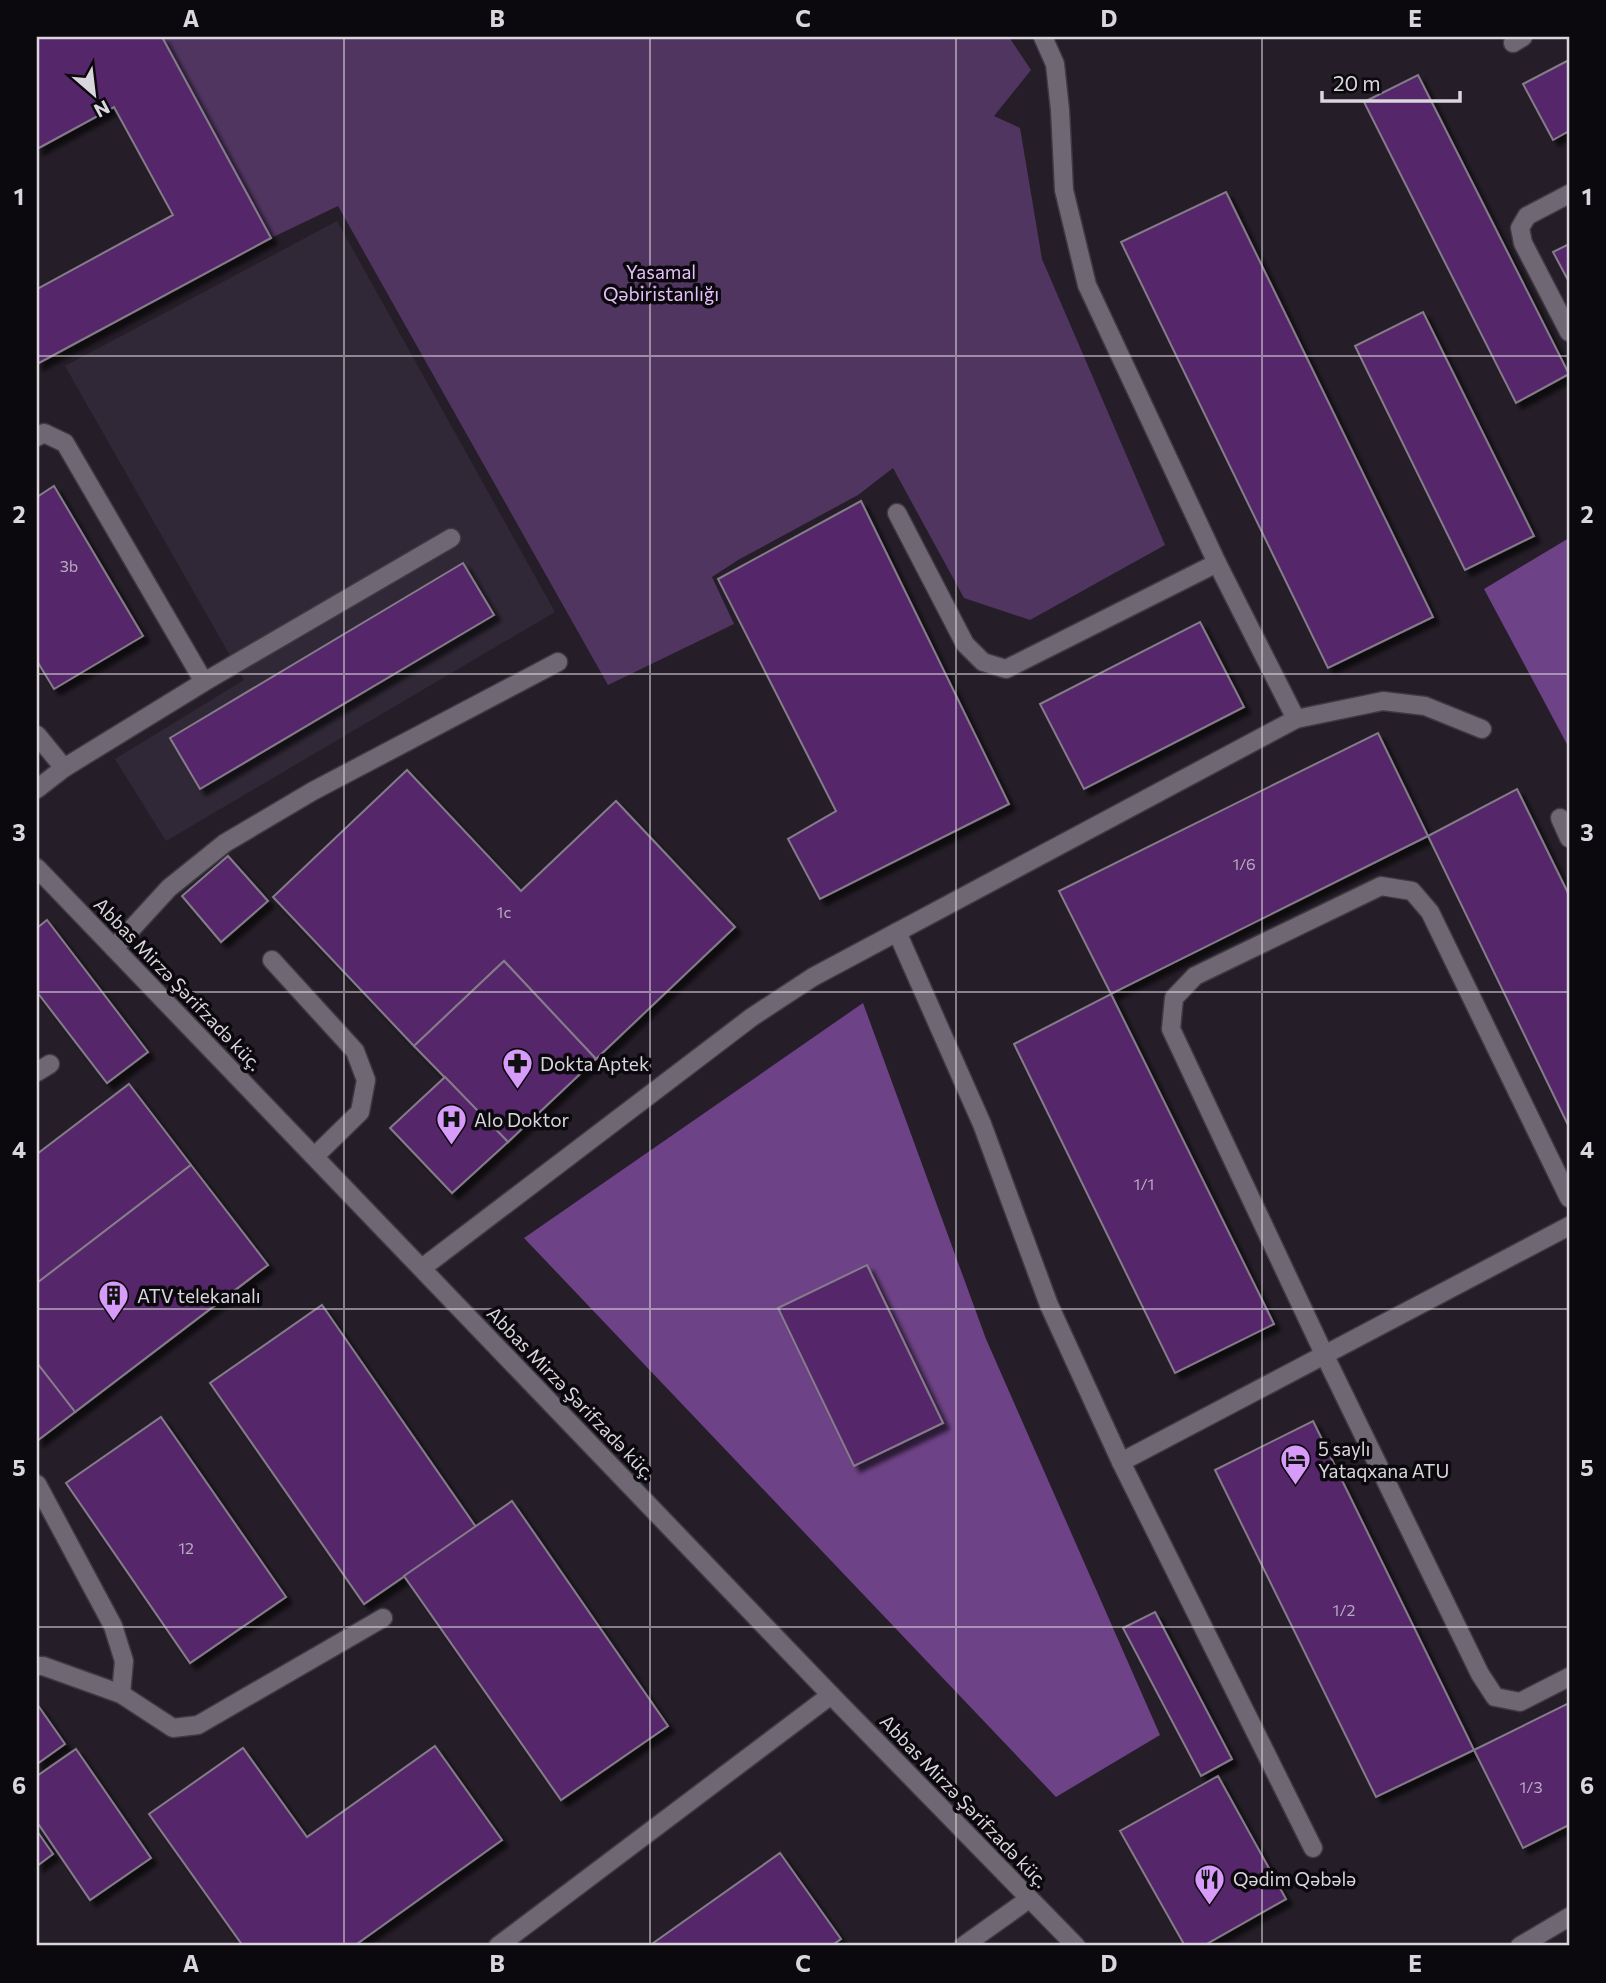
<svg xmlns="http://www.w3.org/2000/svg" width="1606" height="1983" font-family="Commissioner,sans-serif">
	<defs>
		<filter id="shadow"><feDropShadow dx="6" dy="6" stdDeviation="2" flood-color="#0009"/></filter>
	</defs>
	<rect width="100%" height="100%" fill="#251e28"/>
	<path fill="#302836" d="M 337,221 L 555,612 L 166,841 L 115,759 L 244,680 L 65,366 Z"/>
	<path fill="#513561" d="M 162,37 L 1009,37 L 1031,70 L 994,116 L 1020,128 L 1042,259 L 1165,545 L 1030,620 L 964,598 L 893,468 L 858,495 L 738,560 L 712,577 L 734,624 L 608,685 L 338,206 L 271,238 Z"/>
	<g fill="#6e4286">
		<path d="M 1569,538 L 1569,748 L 1484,589 Z"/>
		<path d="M 863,1003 L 986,1339 L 1160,1735 L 1056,1797 L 524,1238 Z"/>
	</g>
	<g fill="#54286a" stroke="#847c89" stroke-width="2" filter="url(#shadow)">
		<path d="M 37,37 L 162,37 L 271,238 L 37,364 L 37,289 L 173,215 L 114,107 L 37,149 Z"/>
		<path d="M 1569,60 L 1569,131 L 1553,140 L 1523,84 Z"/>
		<path d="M 1418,75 L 1569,374 L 1516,403 L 1364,102 Z"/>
		<path d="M 1226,192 L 1433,617 L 1328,668 L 1121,242 Z"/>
		<path d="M 1569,244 L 1569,282 L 1553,252 Z"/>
		<path d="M 1423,312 L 1534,536 L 1465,570 L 1355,346 Z"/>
		<path d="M 54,486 L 143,636 L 54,689 L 37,661 L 37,497 Z"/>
		<path d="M 861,501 L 1009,804 L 820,899 L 788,839 L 836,811 L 718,579 Z"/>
		<path d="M 463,563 L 494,615 L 200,789 L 170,738 Z"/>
		<path d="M 1200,622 L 1244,707 L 1084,789 L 1040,704 Z"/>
		<path d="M 1378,733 L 1428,836 L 1111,994 L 1059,891 Z"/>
		<path d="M 407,770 L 521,891 L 616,801 L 735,927 L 596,1059 L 504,961 L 414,1046 L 273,897 Z"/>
		<path d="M 1517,789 L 1569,895 L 1569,1127 L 1428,836 Z"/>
		<path d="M 228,856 L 268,901 L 221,942 L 182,896 Z"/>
		<path d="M 47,920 L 148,1052 L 107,1083 L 37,992 L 37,928 Z"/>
		<path d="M 504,961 L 596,1059 L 508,1142 L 414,1046 Z"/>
		<path d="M 1111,994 L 1274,1324 L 1175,1373 L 1014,1044 Z"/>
		<path d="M 445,1077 L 508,1142 L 452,1193 L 390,1128 Z"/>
		<path d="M 129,1084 L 191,1165 L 37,1283 L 37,1154 Z"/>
		<path d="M 191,1165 L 268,1265 L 75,1412 L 37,1363 L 37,1283 Z"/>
		<path d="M 867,1265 L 943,1423 L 854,1466 L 778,1308 Z"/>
		<path d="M 322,1305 L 476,1527 L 364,1604 L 210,1383 Z"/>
		<path d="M 37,1363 L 75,1412 L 37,1441 Z"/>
		<path d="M 161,1417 L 286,1597 L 190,1663 L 66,1483 Z"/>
		<path d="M 1313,1421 L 1474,1750 L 1376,1797 L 1215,1470 Z"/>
		<path d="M 512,1501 L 668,1726 L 561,1800 L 404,1576 Z"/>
		<path d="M 1155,1612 L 1232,1759 L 1201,1776 L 1123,1628 Z"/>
		<path d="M 1569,1703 L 1569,1825 L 1523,1848 L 1474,1750 Z"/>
		<path d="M 37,1704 L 65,1744 L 37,1764 Z"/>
		<path d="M 435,1746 L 502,1840 L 354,1946 L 243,1946 L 149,1814 L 243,1748 L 307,1837 Z"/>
		<path d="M 76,1749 L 151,1858 L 90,1900 L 37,1822 L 37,1776 Z"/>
		<path d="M 1218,1776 L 1286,1899 L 1203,1946 L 1185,1946 L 1120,1831 Z"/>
		<path d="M 37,1831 L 53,1854 L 37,1866 Z"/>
		<path d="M 780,1853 L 841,1939 L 831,1946 L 649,1946 Z"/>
	</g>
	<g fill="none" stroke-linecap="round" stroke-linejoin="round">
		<defs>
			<g id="lane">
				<path d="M 1043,37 L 1055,64 L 1060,110 L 1064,190 L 1087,285 L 1217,563 L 1296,719"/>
				<path d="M 1569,194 L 1527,216 L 1520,228 L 1523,243 L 1569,332"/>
				<path d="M 37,437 L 44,433 L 65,443 L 204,682"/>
				<path d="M 897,513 L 965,644 L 983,662 L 1006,669 L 1217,563"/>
				<path d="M 37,735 L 64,768"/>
				<path d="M 37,789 L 64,768 L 204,682 L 451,538"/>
				<path d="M 1560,818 L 1569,838"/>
				<path d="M 897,932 L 982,1124 L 1049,1305 L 1121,1462 L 1313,1848"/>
				<path d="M 114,948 L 169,888 L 225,843 L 313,791 L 558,662"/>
				<path d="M 272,960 L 355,1051 L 366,1080 L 360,1112 L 315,1156"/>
				<path d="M 37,1072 L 50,1064"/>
				<path d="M 1569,1198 L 1430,912 L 1412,891 L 1381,886 L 1195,976 L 1174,998 L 1171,1029 L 1325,1356 L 1480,1674 L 1495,1697 L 1520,1702 L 1569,1677"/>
				<path d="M 422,1268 L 752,1017 L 813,977 L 1296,719 L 1383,701 L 1425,706 L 1482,729"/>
				<path d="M 1121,1462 L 1569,1226"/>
				<path d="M 37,1484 L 113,1626 L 124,1661 L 121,1694"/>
				<path d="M 37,1666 L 43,1666 L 121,1694 L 173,1728 L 198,1725 L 383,1618"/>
				<path d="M 498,1946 L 831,1695"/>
				<path d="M 963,1946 L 1029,1899"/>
			</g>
			<g id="street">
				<path d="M 1513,43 L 1523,37"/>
				<path d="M 1520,1946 L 1569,1917"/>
			</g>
			<path id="secondary" d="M 37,868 L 831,1695 L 1076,1946"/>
		</defs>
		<use href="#lane" stroke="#3f3942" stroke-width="21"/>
		<use href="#street" stroke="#3f3942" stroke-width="21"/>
		<use href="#secondary" stroke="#3f3942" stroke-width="21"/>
		<use href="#lane" stroke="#6f6874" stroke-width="18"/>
		<use href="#street" stroke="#6f6874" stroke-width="18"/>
		<use href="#secondary" stroke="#6f6874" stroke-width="18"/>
	</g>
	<path fill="none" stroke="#dad6dd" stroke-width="2" stroke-opacity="0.55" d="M 344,37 L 344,1946M 650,37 L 650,1946M 956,37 L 956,1946M 1262,37 L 1262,1946M 37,356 L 1569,356M 37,674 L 1569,674M 37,992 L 1569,992M 37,1309 L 1569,1309M 37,1627 L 1569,1627"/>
	<defs>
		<symbol id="pharmacy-pin" viewBox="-11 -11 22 30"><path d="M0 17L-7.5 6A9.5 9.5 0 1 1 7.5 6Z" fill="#d79bf9" stroke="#0c090e"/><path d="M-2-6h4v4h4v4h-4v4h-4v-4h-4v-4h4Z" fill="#111"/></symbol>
		<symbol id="hospital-pin" viewBox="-11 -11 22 30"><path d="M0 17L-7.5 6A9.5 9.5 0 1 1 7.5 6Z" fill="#d79bf9" stroke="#0c090e"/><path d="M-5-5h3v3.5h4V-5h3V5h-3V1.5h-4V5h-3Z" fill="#111"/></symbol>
		<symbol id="building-pin" viewBox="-11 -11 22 30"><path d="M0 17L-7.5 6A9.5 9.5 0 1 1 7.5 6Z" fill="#d79bf9" stroke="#0c090e"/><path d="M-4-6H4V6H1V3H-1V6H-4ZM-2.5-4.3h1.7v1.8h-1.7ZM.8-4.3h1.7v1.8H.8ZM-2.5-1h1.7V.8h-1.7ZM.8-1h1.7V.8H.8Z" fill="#111"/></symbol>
		<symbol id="hotel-pin" viewBox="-11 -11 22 30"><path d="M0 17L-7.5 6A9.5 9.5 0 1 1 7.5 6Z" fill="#d79bf9" stroke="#0c090e"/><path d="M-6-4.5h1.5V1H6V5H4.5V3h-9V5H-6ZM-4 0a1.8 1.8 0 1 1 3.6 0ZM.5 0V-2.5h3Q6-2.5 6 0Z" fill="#111"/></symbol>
		<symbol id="restaurant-pin" viewBox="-11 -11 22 30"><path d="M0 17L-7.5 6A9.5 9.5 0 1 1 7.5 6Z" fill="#d79bf9" stroke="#0c090e"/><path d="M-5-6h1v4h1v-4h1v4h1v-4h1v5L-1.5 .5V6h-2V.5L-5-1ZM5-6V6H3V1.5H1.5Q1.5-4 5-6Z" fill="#111"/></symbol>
	</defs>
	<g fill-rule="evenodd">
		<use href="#pharmacy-pin" x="500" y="1046" width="35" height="47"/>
		<use href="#hospital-pin" x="434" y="1102" width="35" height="47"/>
		<use href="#building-pin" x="96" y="1278" width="35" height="47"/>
		<use href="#hotel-pin" x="1278" y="1442" width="35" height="47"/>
		<use href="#restaurant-pin" x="1192" y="1862" width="35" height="47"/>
	</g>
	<g text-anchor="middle" stroke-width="7" stroke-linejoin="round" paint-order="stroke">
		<g font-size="16" fill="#b8aac0">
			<text x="69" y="572">3b</text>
			<text x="1244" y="870">1/6</text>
			<text x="504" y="918">1c</text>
			<text x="1144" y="1190">1/1</text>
			<text x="186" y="1554">12</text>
			<text x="1344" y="1616">1/2</text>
			<text x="1531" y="1793">1/3</text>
		</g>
		<g font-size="19" fill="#e4bff9" stroke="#0c090e">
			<text x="661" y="279">Yasamal<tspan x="661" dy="22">Qəbiristanlığı</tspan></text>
		</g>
		<g font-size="19" fill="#dad6dd" stroke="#0c090e">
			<text transform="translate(178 984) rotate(46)" y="7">Abbas Mirzə Şərifzadə küç.</text>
			<text transform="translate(571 1393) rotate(46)" y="7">Abbas Mirzə Şərifzadə küç.</text>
			<text transform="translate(964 1801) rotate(46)" y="7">Abbas Mirzə Şərifzadə küç.</text>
		</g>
		<g font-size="19" fill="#dad6dd" stroke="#0c090e" text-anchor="start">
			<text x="540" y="1071">Dokta Aptek</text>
			<text x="474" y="1127">Alo Doktor</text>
			<text x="137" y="1303">ATV telekanalı</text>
			<text x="1318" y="1456">5 saylı<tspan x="1318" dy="22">Yataqxana ATU</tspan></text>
			<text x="1233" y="1886">Qədim Qəbələ</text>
		</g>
	</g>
	<rect width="1606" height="1983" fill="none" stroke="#0c090e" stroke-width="77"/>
	<g transform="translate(94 94) rotate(152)" stroke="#0c090e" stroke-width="5" paint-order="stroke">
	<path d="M0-5L12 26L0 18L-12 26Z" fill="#dad6dd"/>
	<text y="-10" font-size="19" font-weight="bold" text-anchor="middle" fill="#dad6dd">N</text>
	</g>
	<path d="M1322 91v10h138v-10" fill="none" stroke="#dad6dd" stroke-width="3.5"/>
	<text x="1333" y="91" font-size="21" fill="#dad6dd" stroke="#0c090e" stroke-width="5" paint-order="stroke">20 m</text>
	<rect x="38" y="38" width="1530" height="1906" fill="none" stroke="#dad6dd" stroke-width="2.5"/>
	<g font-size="23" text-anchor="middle" font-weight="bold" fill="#dad6dd">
		<text x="191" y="27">A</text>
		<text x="497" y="27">B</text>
		<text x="803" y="27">C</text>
		<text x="1109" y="27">D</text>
		<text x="1415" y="27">E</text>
		<text x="19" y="205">1</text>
		<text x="1587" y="205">1</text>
		<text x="19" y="523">2</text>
		<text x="1587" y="523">2</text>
		<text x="19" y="841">3</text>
		<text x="1587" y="841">3</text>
		<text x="19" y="1158">4</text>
		<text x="1587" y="1158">4</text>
		<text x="19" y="1476">5</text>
		<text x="1587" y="1476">5</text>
		<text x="19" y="1794">6</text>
		<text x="1587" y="1794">6</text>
		<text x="191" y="1972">A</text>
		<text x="497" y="1972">B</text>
		<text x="803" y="1972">C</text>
		<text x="1109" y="1972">D</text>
		<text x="1415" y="1972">E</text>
	</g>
</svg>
